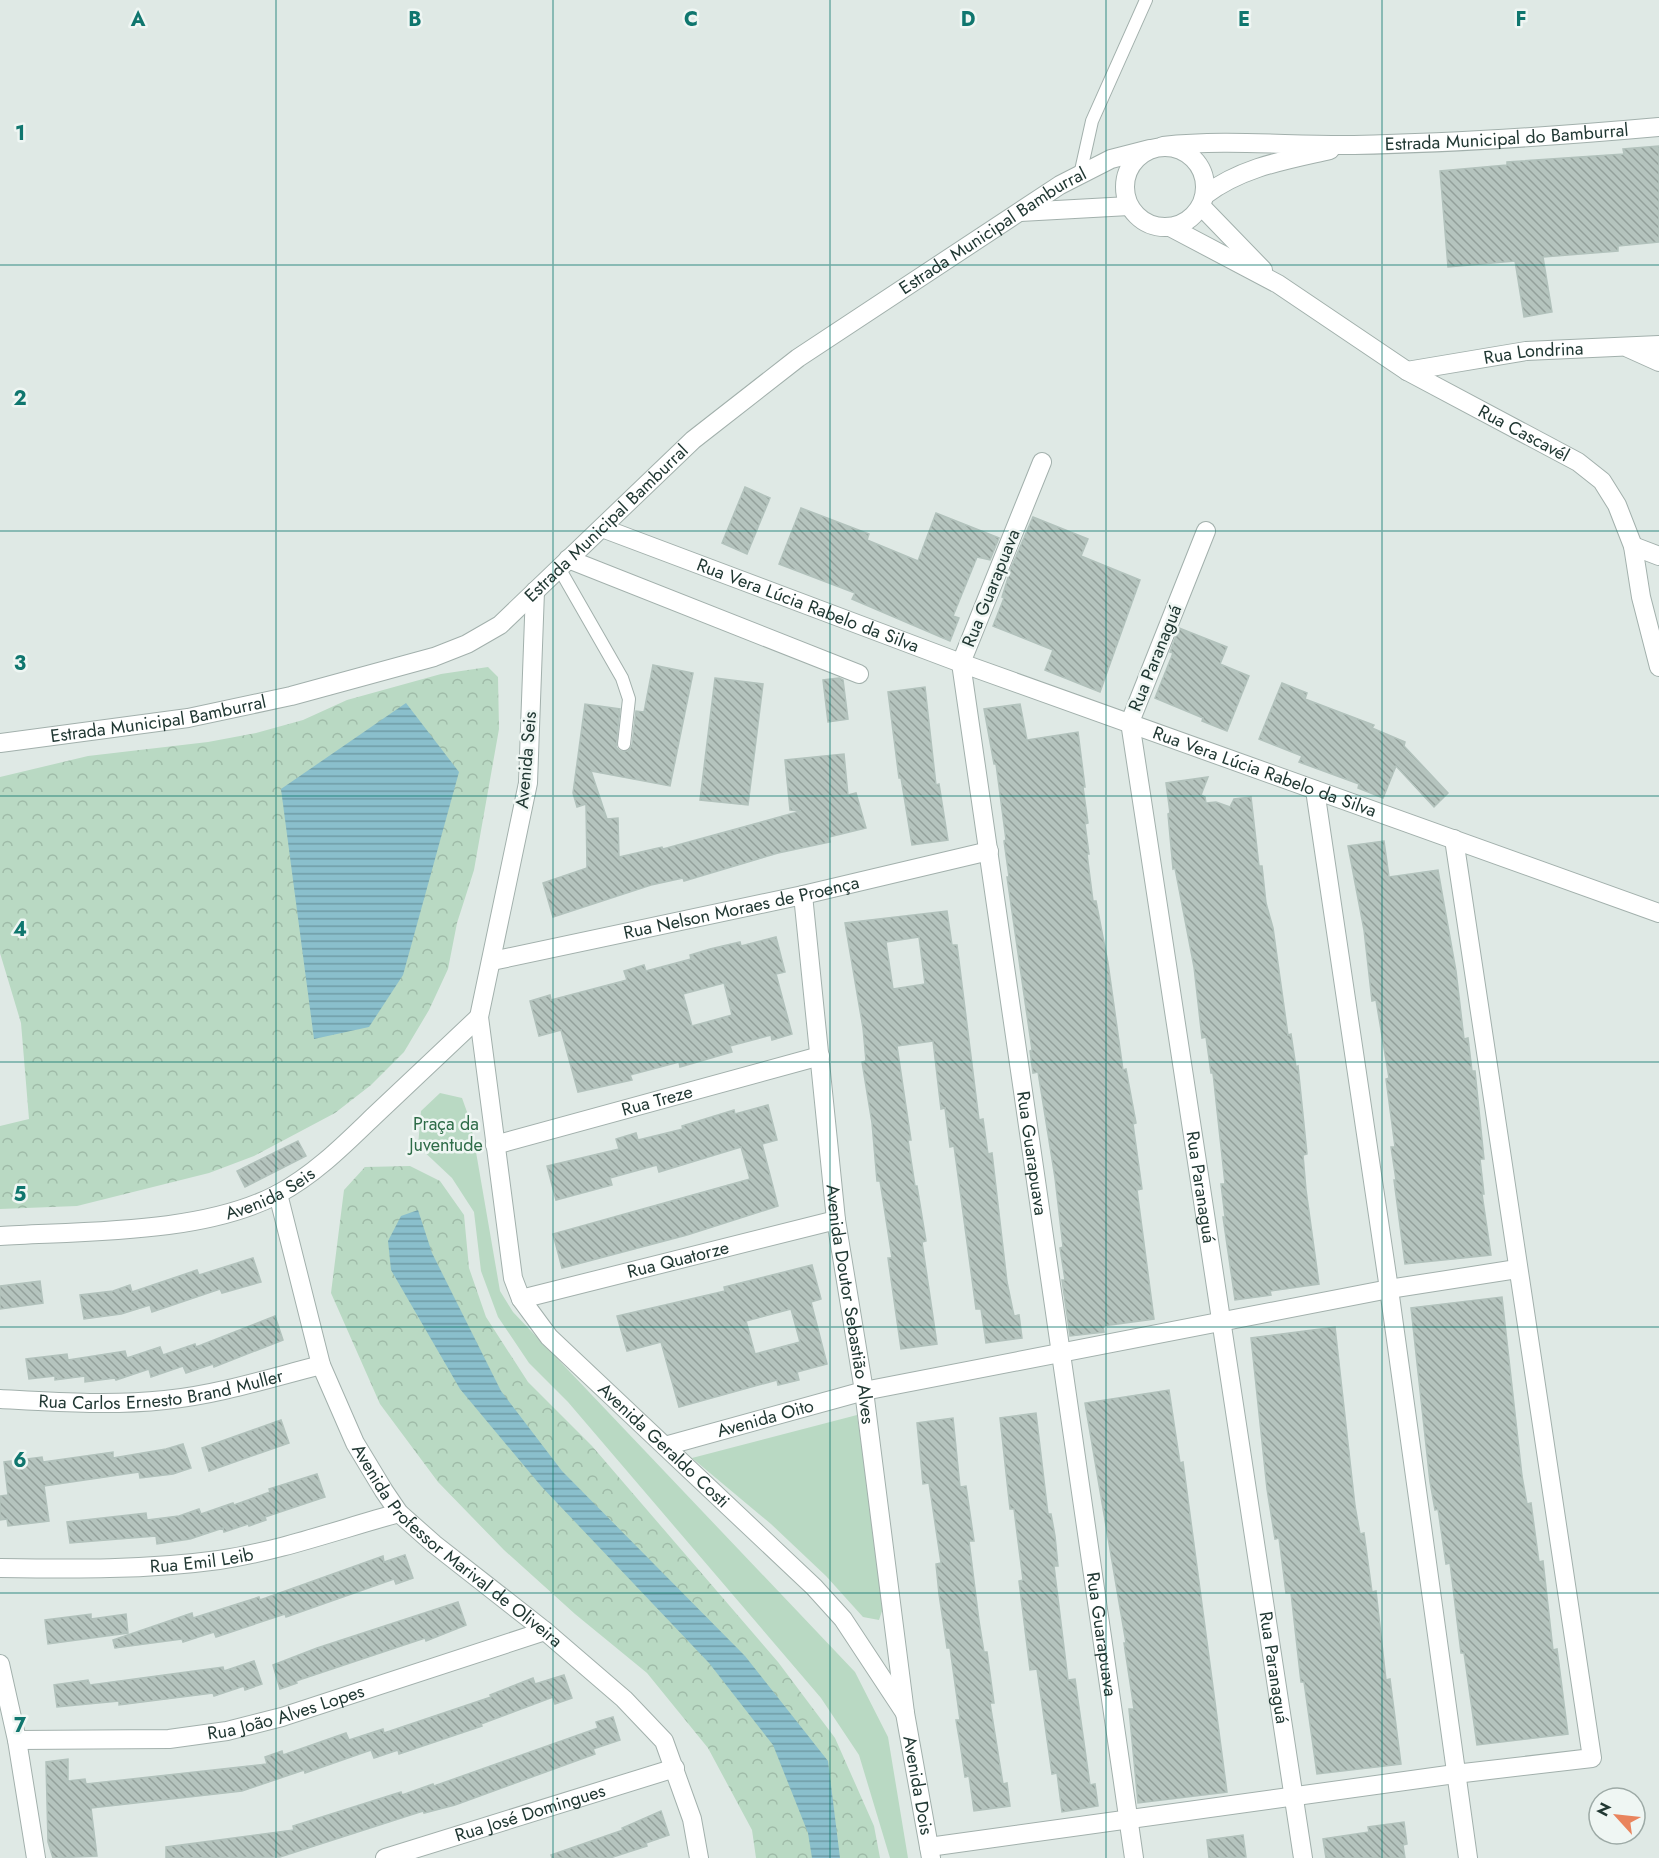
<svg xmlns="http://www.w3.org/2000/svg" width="1659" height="1858" font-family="Jost,sans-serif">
	<defs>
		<pattern id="forest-crowns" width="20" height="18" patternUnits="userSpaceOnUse" patternTransform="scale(1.5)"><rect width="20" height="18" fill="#b9d9c3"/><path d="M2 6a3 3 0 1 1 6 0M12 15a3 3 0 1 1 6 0" fill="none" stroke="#9fbba8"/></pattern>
		<pattern id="water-rules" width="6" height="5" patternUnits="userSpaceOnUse" patternTransform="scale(1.5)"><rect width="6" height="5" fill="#8abfcc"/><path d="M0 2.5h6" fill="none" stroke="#709ca6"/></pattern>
		<pattern id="building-back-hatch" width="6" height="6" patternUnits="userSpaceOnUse" patternTransform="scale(1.5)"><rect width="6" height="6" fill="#b5c4be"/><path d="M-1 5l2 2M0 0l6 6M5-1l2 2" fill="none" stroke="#93a09b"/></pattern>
	</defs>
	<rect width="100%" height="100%" fill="#dfe9e5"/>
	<g fill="#b9d9c3">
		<path d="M 440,1093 L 462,1098 L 471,1123 L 500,1291 L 513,1312 L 855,1672 L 888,1737 L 908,1858 L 890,1858 L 859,1755 L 821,1698 L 568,1402 L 529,1363 L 498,1317 L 481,1271 L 474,1212 L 452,1178 L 418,1146 L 421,1111 Z"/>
		<path d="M 857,1415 L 885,1602 L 879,1620 L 863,1617 L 826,1576 L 771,1524 L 692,1458 Z"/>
	</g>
	<g fill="url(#forest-crowns)">
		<path d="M 488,667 L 498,677 L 499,729 L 474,870 L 457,923 L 448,969 L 429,1010 L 404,1052 L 371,1085 L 335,1113 L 254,1156 L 209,1173 L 77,1206 L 0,1209 L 0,1126 L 29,1119 L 21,1023 L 0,953 L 0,777 L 88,756 L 208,742 L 256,733 L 303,720 L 347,700 L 441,674 Z"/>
		<path d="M 410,1166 L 440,1181 L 464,1215 L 469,1268 L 486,1317 L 528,1382 L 592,1446 L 778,1662 L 835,1738 L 874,1826 L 880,1858 L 756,1858 L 752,1830 L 708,1748 L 647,1673 L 575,1614 L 504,1550 L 438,1482 L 380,1404 L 331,1293 L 344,1190 L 365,1167 Z"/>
	</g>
	<g fill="url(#water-rules)">
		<path d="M 406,703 L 459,772 L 403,975 L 369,1027 L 314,1039 L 281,789 Z"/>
		<path d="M 418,1210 L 432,1253 L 501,1391 L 562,1471 L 745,1656 L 828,1761 L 840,1858 L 812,1858 L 808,1833 L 773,1745 L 709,1663 L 541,1486 L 460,1389 L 391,1270 L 388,1241 L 401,1216 Z"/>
	</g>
	<g fill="url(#building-back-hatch)" stroke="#b2c2bc" stroke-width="1.5" fill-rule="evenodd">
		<path d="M 1659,146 L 1659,242 L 1618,246 L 1618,251 L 1543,257 L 1552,312 L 1524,317 L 1515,261 L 1448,267 L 1440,171 L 1507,165 L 1507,162 L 1624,154 L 1623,149 Z"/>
		<path d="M 745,487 L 770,498 L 747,554 L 722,543 Z"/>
		<path d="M 801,508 L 869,534 L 867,540 L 918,561 L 936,513 L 999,538 L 990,560 L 977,557 L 953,616 L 959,618 L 950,641 L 852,599 L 855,593 L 779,564 Z"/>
		<path d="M 1033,517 L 1088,539 L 1081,556 L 1140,580 L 1100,692 L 1045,670 L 1053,650 L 993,626 L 1004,598 L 1002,597 L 1011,568 Z"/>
		<path d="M 1179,628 L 1227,647 L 1220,664 L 1249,676 L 1227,731 L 1202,721 L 1203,718 L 1155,698 L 1173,653 L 1170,652 Z"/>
		<path d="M 653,665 L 693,673 L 670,786 L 591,771 L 607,819 L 618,818 L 619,857 L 662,847 L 663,849 L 801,811 L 790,810 L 785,760 L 844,754 L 848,795 L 856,793 L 866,828 L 829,837 L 830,842 L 778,853 L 684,881 L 683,878 L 651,885 L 553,917 L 543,883 L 587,868 L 586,804 L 577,807 L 573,793 L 585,704 L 620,709 L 616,747 L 620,751 L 628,751 L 632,745 L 636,711 L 644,712 Z"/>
		<path d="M 715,678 L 763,684 L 748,805 L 700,800 Z"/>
		<path d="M 839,678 L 843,680 L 848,719 L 828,722 L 823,680 Z"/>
		<path d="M 1282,683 L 1307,693 L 1305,699 L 1374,725 L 1372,728 L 1405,742 L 1404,746 L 1448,793 L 1434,807 L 1396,766 L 1383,798 L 1358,788 L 1359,784 L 1299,762 L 1302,756 L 1259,739 Z"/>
		<path d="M 925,687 L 936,785 L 939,784 L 948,840 L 912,845 L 901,778 L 899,778 L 888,692 Z"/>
		<path d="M 1020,704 L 1027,740 L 1078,732 L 1085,787 L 1083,787 L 1088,823 L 1085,824 L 1089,854 L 1087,854 L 1093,901 L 1096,901 L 1108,963 L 1123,1070 L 1126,1069 L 1136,1123 L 1133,1124 L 1142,1189 L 1137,1190 L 1154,1319 L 1103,1326 L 1104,1332 L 1070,1336 L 1062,1280 L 1065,1280 L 1060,1248 L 1063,1247 L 1055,1178 L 1038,1072 L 1033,1073 L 1030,1051 L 1032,1050 L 1007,877 L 1009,877 L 1004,841 L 1006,840 L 996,764 L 994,764 L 984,709 Z"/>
		<path d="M 1208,777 L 1201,795 L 1205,797 L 1206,803 L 1216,802 L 1230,807 L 1234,799 L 1251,797 L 1259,866 L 1262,866 L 1266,903 L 1273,928 L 1288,1035 L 1291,1034 L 1296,1067 L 1298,1066 L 1307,1154 L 1303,1155 L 1306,1190 L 1319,1284 L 1270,1291 L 1271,1295 L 1235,1300 L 1223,1217 L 1225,1217 L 1221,1184 L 1225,1184 L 1213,1073 L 1211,1073 L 1206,1037 L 1202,1038 L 1194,967 L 1175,868 L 1173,869 L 1168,814 L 1170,813 L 1166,783 Z"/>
		<path d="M 1384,841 L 1389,877 L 1438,870 L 1456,971 L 1464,1039 L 1468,1038 L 1472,1071 L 1475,1071 L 1484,1159 L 1480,1159 L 1484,1194 L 1482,1194 L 1491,1255 L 1405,1264 L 1394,1180 L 1396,1180 L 1391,1147 L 1395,1147 L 1386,1079 L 1389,1078 L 1376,1000 L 1372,1001 L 1364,930 L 1348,846 Z"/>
		<path d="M 947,911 L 952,945 L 957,945 L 979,1120 L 983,1119 L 988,1154 L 992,1153 L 1007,1282 L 1014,1316 L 1019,1315 L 1022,1338 L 986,1343 L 981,1309 L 976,1309 L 954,1146 L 950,1147 L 945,1108 L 941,1109 L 933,1041 L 897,1046 L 911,1140 L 908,1140 L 915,1186 L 917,1186 L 926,1241 L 922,1242 L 937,1344 L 901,1349 L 888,1258 L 892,1258 L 880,1181 L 877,1181 L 872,1123 L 862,1062 L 866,1061 L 863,1028 L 845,923 ZM 919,937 L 925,984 L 893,989 L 886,942 Z"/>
		<path d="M 776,937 L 785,972 L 776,974 L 792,1034 L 772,1040 L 771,1035 L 730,1046 L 732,1052 L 680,1067 L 679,1062 L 630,1075 L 632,1080 L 578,1092 L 561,1030 L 539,1036 L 530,1001 L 550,995 L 551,1000 L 627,980 L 624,971 L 644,965 L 646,971 L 691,959 L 690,955 L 710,949 L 740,942 L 741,946 ZM 724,983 L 732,1015 L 692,1026 L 683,994 Z"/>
		<path d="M 768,1105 L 777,1140 L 762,1144 L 778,1206 L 687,1235 L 562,1268 L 553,1234 L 750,1179 L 741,1147 L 659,1172 L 657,1165 L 610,1178 L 612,1185 L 556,1200 L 547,1166 L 619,1149 L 616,1139 L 636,1133 L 638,1140 L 683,1129 L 682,1126 L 734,1110 L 735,1114 Z"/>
		<path d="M 298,1141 L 306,1156 L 245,1187 L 237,1171 Z"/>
		<path d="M 253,1258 L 261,1282 L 222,1293 L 220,1289 L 152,1312 L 150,1305 L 121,1314 L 84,1319 L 80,1295 L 113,1291 L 130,1285 L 132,1292 L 197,1270 L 199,1275 Z"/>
		<path d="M 812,1265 L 821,1299 L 811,1302 L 827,1364 L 797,1372 L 799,1380 L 778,1385 L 777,1380 L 679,1407 L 661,1342 L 627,1351 L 617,1316 L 725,1291 L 724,1287 ZM 791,1309 L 800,1342 L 755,1354 L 746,1321 Z"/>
		<path d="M 40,1281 L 43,1303 L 0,1309 L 0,1286 Z"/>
		<path d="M 1502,1297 L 1522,1476 L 1527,1504 L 1531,1503 L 1539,1562 L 1543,1561 L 1553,1650 L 1557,1649 L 1568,1734 L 1477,1745 L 1464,1653 L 1461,1653 L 1450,1563 L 1446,1564 L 1438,1509 L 1435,1510 L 1430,1482 L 1411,1308 Z"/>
		<path d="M 275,1316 L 283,1340 L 214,1367 L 213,1364 L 186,1373 L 183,1366 L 151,1377 L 149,1369 L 116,1380 L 115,1378 L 85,1382 L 85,1376 L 55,1380 L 55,1376 L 29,1379 L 26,1359 L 67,1354 L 68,1360 L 125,1351 L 127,1358 L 160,1347 L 163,1355 L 195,1344 L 196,1347 Z"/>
		<path d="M 1335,1327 L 1355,1506 L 1360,1534 L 1364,1533 L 1372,1592 L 1376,1591 L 1386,1680 L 1390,1679 L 1401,1764 L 1317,1774 L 1304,1682 L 1301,1682 L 1291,1593 L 1286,1593 L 1279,1538 L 1275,1539 L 1267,1489 L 1251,1338 Z"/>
		<path d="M 1169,1390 L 1180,1463 L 1183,1462 L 1227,1792 L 1138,1803 L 1129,1709 L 1134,1709 L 1124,1643 L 1126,1643 L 1085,1403 Z"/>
		<path d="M 1036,1413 L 1048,1514 L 1051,1514 L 1055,1536 L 1058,1566 L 1054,1566 L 1068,1680 L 1075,1679 L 1090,1785 L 1095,1784 L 1098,1806 L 1062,1812 L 1057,1773 L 1052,1774 L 1037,1669 L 1030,1670 L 1019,1581 L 1023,1580 L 1019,1549 L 1014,1509 L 1010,1509 L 1000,1418 Z"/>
		<path d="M 953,1418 L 960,1487 L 966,1486 L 974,1541 L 969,1541 L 979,1621 L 984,1652 L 987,1652 L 994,1703 L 990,1703 L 1003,1784 L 1007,1783 L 1010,1806 L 974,1811 L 969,1776 L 965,1777 L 960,1743 L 956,1720 L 960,1720 L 950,1648 L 947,1648 L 939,1594 L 936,1564 L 941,1563 L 929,1483 L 923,1484 L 917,1423 Z"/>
		<path d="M 281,1420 L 289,1443 L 209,1471 L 202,1448 Z"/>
		<path d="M 183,1444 L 191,1468 L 173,1474 L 140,1478 L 139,1472 L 44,1486 L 49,1521 L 8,1526 L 7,1519 L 0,1520 L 0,1496 L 8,1495 L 4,1462 L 42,1457 L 43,1462 L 113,1452 L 113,1458 L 166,1449 Z"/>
		<path d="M 317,1474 L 325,1497 L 265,1517 L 266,1520 L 249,1526 L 248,1524 L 224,1532 L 223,1528 L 190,1539 L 157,1544 L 156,1536 L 70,1543 L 67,1522 L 146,1513 L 147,1520 L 179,1516 L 199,1509 L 201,1514 L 233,1503 L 234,1505 L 270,1492 L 269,1489 Z"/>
		<path d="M 405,1555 L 413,1578 L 396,1584 L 394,1579 L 286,1617 L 285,1614 L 216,1637 L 214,1632 L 183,1642 L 182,1639 L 115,1648 L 113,1640 L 192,1613 L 193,1618 L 259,1597 L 260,1600 L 383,1556 L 384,1562 Z"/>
		<path d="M 458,1602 L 466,1625 L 426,1641 L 425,1638 L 296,1681 L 297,1683 L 280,1689 L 273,1665 L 317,1648 Z"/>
		<path d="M 91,1614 L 91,1619 L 126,1614 L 128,1633 L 48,1644 L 45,1620 Z"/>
		<path d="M 254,1661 L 262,1684 L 245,1690 L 244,1686 L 214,1696 L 213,1693 L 119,1705 L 119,1701 L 57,1707 L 54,1685 L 88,1680 L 90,1685 L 223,1667 L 224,1671 Z"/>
		<path d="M 564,1675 L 572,1698 L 555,1704 L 553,1697 L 481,1724 L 482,1726 L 399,1754 L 398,1750 L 374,1758 L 371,1750 L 305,1773 L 304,1770 L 242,1791 L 91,1808 L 97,1856 L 53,1858 L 48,1842 L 46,1762 L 68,1759 L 68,1781 L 85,1779 L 86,1784 L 267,1764 L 265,1757 L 282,1751 L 283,1755 L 346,1733 L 349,1740 L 383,1729 L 384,1733 L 491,1697 L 490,1695 L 533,1678 L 535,1684 Z"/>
		<path d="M 613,1717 L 620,1740 L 593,1749 L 595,1754 L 455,1805 L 424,1813 L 423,1811 L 280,1857 L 166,1858 L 166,1847 L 294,1830 L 293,1826 L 309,1821 L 401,1792 L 402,1795 L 433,1784 L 434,1786 L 598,1728 L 596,1722 Z"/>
		<path d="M 661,1811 L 669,1835 L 646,1843 L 647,1846 L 610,1858 L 552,1858 L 551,1855 L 623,1830 L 622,1828 Z"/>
		<path d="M 1404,1822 L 1407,1844 L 1403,1845 L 1405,1858 L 1326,1858 L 1323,1839 L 1369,1832 L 1368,1827 Z"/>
		<path d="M 1243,1835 L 1246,1857 L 1209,1858 L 1207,1840 Z"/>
	</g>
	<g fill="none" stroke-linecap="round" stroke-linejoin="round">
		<defs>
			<g id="service">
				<path d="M 1080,175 L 1092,121 L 1146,0"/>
				<path d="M 559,568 L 622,678 L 629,699 L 624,744"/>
			</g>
			<g id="minor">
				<path id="s1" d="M 1163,146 C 1227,139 1290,146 1354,145 C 1456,143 1558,136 1659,127"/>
				<circle cx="1165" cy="187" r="40"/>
				<path d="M 1205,195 C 1242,167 1286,160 1330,150"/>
				<path d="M 1201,206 L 1263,270"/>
				<path d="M 1020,212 L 1129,206"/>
				<path id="s2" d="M 1170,227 L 1278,284 L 1407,371 L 1578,462 L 1602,481 L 1617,505 L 1633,546 L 1641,597 L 1659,667"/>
				<path d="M 1628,348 L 1659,362"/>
				<path id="s3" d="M 1407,371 L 1526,351 L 1659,345"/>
				<path id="s4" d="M 1042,462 L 961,663 L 1134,1858"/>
				<path id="s5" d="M 602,528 L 961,663 L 1659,913"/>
				<path id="s6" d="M 1206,531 L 1130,722 L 1303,1858"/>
				<path d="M 1633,546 L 1659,556"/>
				<path d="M 568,559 L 859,674"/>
				<path id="s7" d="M 535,591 L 528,783 L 479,1017 L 513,1278 L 521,1299 L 549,1337 L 814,1587 L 843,1619 L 905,1713"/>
				<path id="s8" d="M 0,743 L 188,718 L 291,696 L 434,657 L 467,644 L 500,625 L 693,440 L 798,358 L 1060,185 L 1111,159 L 1150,149"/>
				<path d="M 1315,790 L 1389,1289 L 1468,1858"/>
				<path id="s9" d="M 803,895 L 836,1220 L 864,1391 L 905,1713 L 931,1858"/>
				<path id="s10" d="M 492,961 L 803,895 L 989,851"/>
				<path id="s11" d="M 495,1145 L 820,1056"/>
				<path id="s12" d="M 278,1194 L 321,1365 L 355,1443 L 384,1491 L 399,1513 L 434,1544 L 545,1631 L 624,1699 L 664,1741 L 692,1819 L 699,1858"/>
				<path id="s13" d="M 0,1236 C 84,1231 203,1234 278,1194 C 314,1175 344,1145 373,1117 C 408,1084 444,1050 479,1017"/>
				<path id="s14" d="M 521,1299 L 836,1220"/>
				<path id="s15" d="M 0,1399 C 55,1402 110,1406 165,1400 C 217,1395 270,1378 321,1365"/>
				<path id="s16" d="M 665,1446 L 864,1391 L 1389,1289 L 1517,1269"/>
				<path id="s17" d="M 0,1568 C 73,1569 146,1570 219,1560 C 280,1551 340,1529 399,1513"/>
				<path d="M 0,1664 L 17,1740 L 36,1858"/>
				<path id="s18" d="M 17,1740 L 169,1739 L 227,1731 L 282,1717 L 545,1631"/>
				<path d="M 929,1847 L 1455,1774 L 1592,1758 L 1454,839"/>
				<path id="s19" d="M 385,1858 L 675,1768"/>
			</g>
		</defs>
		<use href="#service" stroke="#a2b0ac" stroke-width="14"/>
		<use href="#minor" stroke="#a2b0ac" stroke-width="20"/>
		<use href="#service" stroke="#fff" stroke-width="12"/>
		<use href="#minor" stroke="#fff" stroke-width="18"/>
	</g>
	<path fill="none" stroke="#0f766e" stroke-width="1.5" stroke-opacity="0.55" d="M 276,0 L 276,1858M 553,0 L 553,1858M 830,0 L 830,1858M 1106,0 L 1106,1858M 1382,0 L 1382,1858M 0,265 L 1659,265M 0,531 L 1659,531M 0,796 L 1659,796M 0,1062 L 1659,1062M 0,1327 L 1659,1327M 0,1593 L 1659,1593"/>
	<g text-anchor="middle" stroke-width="5" stroke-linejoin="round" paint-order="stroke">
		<g font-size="18" fill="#213833" stroke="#eff6f3">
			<text dy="6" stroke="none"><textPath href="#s1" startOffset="344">Estrada Municipal do Bamburral</textPath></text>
			<text dy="6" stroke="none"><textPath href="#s8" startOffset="1150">Estrada Municipal Bamburral</textPath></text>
			<text dy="6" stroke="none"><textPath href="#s3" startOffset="128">Rua Londrina</textPath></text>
			<text dy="6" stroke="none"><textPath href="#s2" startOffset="410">Rua Cascavél</textPath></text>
			<text dy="6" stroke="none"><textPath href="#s8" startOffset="664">Estrada Municipal Bamburral</textPath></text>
			<text transform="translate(991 588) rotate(-68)" y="6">Rua Guarapuava</text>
			<text dy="6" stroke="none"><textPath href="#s5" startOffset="220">Rua Vera Lúcia Rabelo da Silva</textPath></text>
			<text transform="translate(1155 658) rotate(-68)" y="6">Rua Paranaguá</text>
			<text dy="6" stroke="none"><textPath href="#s8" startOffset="160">Estrada Municipal Bamburral</textPath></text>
			<text transform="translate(526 760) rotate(-85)" y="6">Avenida Seis</text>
			<text dy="6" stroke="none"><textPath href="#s5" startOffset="706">Rua Vera Lúcia Rabelo da Silva</textPath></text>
			<text dy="6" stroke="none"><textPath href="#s10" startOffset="255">Rua Nelson Moraes de Proença</textPath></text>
			<text dy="6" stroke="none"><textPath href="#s11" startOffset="168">Rua Treze</textPath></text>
			<text dy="6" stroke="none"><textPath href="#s4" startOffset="712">Rua Guarapuava</textPath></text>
			<text dy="6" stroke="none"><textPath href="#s6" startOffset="676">Rua Paranaguá</textPath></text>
			<text dy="6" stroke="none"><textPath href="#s13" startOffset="276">Avenida Seis</textPath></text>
			<text dy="6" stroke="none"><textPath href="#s14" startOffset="162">Rua Quatorze</textPath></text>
			<text dy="6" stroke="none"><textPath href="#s9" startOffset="412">Avenida Doutor Sebastião Alves</textPath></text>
			<text dy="6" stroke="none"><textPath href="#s15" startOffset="162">Rua Carlos Ernesto Brand Muller</textPath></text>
			<text dy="6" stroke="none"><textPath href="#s16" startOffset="104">Avenida Oito</textPath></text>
			<text dy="6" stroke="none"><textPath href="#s7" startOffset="922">Avenida Geraldo Costi</textPath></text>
			<text dy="6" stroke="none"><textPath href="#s12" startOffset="408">Avenida Professor Marival de Oliveira</textPath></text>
			<text dy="6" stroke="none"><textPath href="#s17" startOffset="202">Rua Emil Leib</textPath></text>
			<text dy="6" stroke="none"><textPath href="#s4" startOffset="1198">Rua Guarapuava</textPath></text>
			<text dy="6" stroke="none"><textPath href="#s6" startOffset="1162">Rua Paranaguá</textPath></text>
			<text dy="6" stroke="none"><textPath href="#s18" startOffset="272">Rua João Alves Lopes</textPath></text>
			<text dy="6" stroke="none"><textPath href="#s9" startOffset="898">Avenida Dois</textPath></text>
			<text dy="6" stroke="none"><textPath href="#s19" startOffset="152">Rua José Domingues</textPath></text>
		</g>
		<g font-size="18" fill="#2e6c48" stroke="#eff6f3">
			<text x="446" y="1130">Praça da<tspan x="446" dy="21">Juventude</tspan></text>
		</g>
	</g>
	<g font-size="20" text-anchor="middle" font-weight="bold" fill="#0f766e" stroke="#eff6f3" stroke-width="5" stroke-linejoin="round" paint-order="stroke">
		<text x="138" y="26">A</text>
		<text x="415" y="26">B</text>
		<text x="691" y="26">C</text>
		<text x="968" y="26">D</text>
		<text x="1244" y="26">E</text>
		<text x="1521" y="26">F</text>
		<text x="20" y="140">1</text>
		<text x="20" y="405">2</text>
		<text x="20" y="670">3</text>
		<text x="20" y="936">4</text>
		<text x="20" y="1201">5</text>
		<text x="20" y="1467">6</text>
		<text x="20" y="1732">7</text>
	</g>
	<g transform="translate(1617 1816) rotate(297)"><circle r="28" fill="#eff6f3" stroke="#9daaa6" stroke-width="1.5"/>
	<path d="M0-4.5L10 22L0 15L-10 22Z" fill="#e9845d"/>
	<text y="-9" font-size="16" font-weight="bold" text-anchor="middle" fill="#213833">N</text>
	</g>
</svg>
